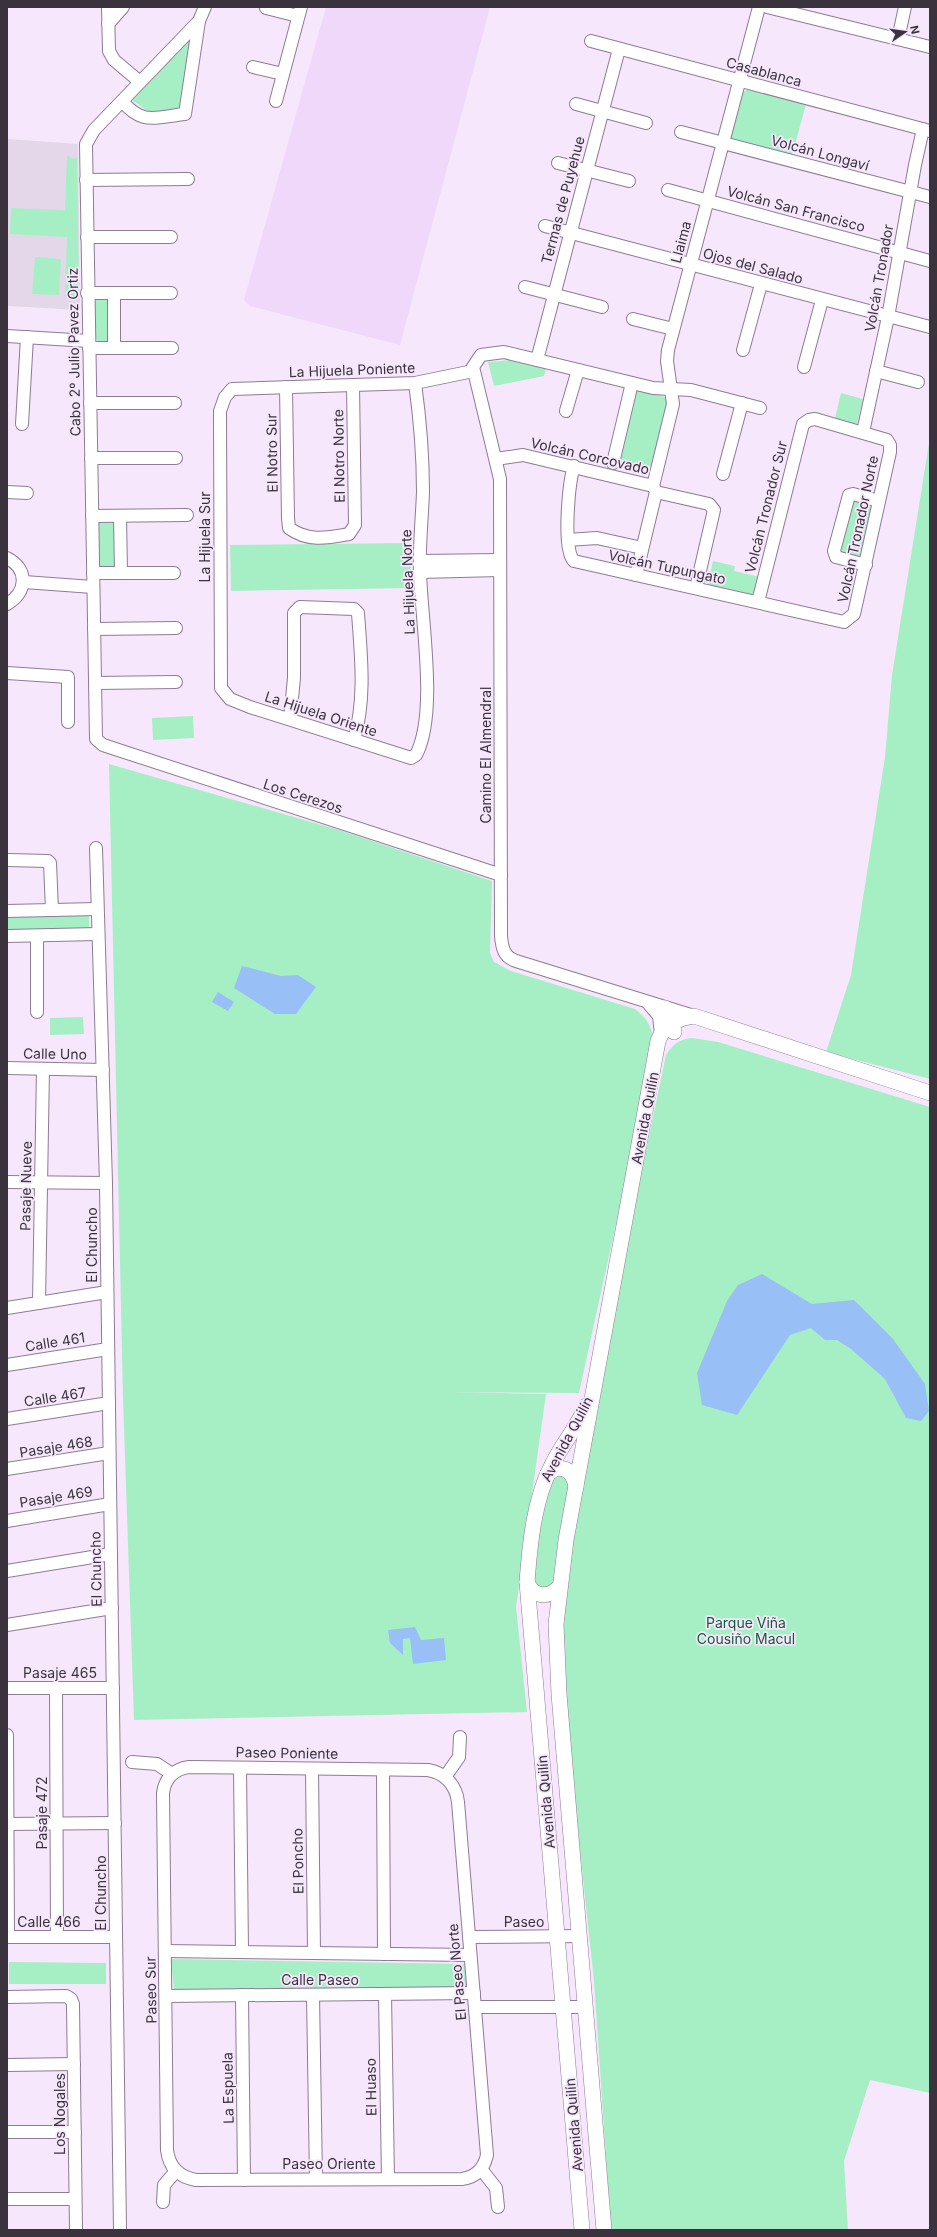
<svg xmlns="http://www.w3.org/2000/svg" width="937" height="2237" font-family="Inter,sans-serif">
	<rect width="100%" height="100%" fill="#f6e7fc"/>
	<path fill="#efd8f9" d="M 326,7 L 490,7 L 400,345 L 250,306 L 244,300 Z"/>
	<path fill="#e5d7ea" d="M 7,139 L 78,144 L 80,310 L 7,306 Z"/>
	<g fill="#a6efc5">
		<path d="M 194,31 L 180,111 L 150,113 L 132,100 Z"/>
		<path d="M 749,89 L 806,104 L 791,159 L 731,143 L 730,138 L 743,92 Z"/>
		<path d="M 67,155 L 73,159 L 77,157 L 79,298 L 65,297 L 67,237 L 10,234 L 11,208 L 65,210 Z"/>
		<path d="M 35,257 L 61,259 L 59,295 L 32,294 Z"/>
		<path d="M 94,296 L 112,296 L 113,345 L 100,345 L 94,335 Z"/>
		<path d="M 512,360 L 546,369 L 544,376 L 494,386 L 488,362 Z"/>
		<path d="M 634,387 L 671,399 L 653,466 L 616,465 Z"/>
		<path d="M 841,393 L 863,399 L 857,424 L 835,418 Z"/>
		<path d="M 929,443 L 930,443 L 930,1079 L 826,1052 L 851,975 L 885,757 L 892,675 Z"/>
		<path d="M 849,498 L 874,502 L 861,560 L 839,555 Z"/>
		<path d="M 99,521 L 118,521 L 116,569 L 99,569 Z"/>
		<path d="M 411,543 L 411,588 L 231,591 L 230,545 Z"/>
		<path d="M 713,561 L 735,566 L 734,571 L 760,577 L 755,592 L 750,595 L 708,585 Z"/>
		<path d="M 193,716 L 194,738 L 153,740 L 152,718 Z"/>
		<path d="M 109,764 L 339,830 L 492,881 L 490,953 L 494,962 L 511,971 L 635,1009 C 650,1020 654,1032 654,1050 L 579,1393 L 451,1392 L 546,1394 L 516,1607 L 527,1712 L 134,1720 L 123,1398 Z"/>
		<path d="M 89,914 L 89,929 L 7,931 L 7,915 Z"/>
		<path d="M 83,1017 L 84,1034 L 50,1035 L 50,1018 Z"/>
		<path d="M 692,1038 L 718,1042 L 930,1107 L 930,2093 L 870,2080 L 844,2161 L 848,2230 L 611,2230 L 594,1981 L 566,1719 L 560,1641 L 568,1565 L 633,1212 L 666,1055 C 673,1044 680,1039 692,1038 Z"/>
		<path d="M 562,1473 L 572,1484 L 557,1581 L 552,1587 L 540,1588 C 538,1585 535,1583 534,1580 C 530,1559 545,1498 553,1477 Z"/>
		<path d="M 171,1959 L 466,1964 L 468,1987 L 174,1989 Z"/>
		<path d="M 9,1962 L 106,1963 L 106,1984 L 9,1984 Z"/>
	</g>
	<g fill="#98c0f6">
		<path d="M 242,966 L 281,976 L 298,975 L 316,987 L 296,1014 L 275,1014 L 234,988 Z"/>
		<path d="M 218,992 L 234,1002 L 228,1011 L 212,1002 Z"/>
		<path d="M 762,1274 L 812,1304 L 854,1300 L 893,1339 L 925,1384 L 929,1411 L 921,1421 L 906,1418 L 885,1379 L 851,1349 L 837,1340 L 825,1340 L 811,1328 L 790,1335 L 737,1415 L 702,1405 L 697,1373 L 727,1301 L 738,1285 Z"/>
		<path d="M 415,1627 L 421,1640 L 444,1638 L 446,1660 L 413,1664 L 410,1638 L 403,1639 L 403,1655 L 390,1643 L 388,1630 Z"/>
	</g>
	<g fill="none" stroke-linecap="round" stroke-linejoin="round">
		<defs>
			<g id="minor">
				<path d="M 108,7 L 109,51 L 114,60 L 140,82"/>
				<path d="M 205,7 L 199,21 L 94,130 L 86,144 L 96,739 L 103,745 L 501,875"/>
				<path d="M 767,7 L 930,47"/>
				<path d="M 266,8 L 298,16"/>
				<path d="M 108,24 L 123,7"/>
				<path d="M 898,39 L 905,7"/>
				<path d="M 591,41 L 930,131"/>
				<path d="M 253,67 L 283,74"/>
				<path d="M 122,101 C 143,126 156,117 185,114 L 199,21"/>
				<path d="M 276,101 L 301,7"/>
				<path d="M 576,104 L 646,123"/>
				<path d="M 681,132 L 930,197"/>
				<path d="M 558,163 L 629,181"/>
				<path d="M 86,180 L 188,179"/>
				<path d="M 668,190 L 930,261"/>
				<path d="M 545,226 L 930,327"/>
				<path d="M 87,237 L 171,237"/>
				<path d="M 525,287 L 602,307"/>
				<path d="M 87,293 L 171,293"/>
				<path d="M 114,293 L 114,348"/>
				<path d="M 633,319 L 673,329"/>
				<path d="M 7,336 L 89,341"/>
				<path d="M 89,348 L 172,348"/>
				<path d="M 743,350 L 761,284"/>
				<path d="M 537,360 L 619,49"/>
				<path d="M 804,367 L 822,300"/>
				<path d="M 876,371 L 918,382"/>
				<path d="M 415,383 C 420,419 423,456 423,492 C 422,519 419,545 420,571 C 421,620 438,713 416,755 L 411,758 L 250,707 L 230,699 L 221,688 L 220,411 L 225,397 L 232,389 L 415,383 L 473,371"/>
				<path d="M 286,387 L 288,518 L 289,528 C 308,542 327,538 349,534 L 355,525 L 353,385"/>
				<path d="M 90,403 L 175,403"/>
				<path d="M 566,411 L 578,370"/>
				<path d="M 22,424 L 27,337"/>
				<path d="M 863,432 L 888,317 L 915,165 L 923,129"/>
				<path d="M 91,458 L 176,458"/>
				<path d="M 496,459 L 523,455 L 653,486"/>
				<path d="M 613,463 L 632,383"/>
				<path d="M 574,466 C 569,482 562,550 574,561 L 844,622 L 854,614 L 890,452 L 890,445 L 887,440 L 815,419 L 809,420 L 803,424 L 758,602"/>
				<path d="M 723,474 L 742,403"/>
				<path d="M 653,486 L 673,404 L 667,361 L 668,350 L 759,7"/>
				<path d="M 7,492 L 27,493"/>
				<path d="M 656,492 L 709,504 L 714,510 L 696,588"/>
				<path d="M 92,516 L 187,515"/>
				<path d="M 120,516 L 121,573"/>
				<path d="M 568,540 L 597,538 L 642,548"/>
				<path d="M 7,558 C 29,569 27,593 7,604"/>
				<path d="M 420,561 L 499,560"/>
				<path d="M 866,565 L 836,557 L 834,551 L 849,495 L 853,494 L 879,501"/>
				<path d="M 420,572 L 500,570"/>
				<path d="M 93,573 L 174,573"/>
				<path d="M 636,575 L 656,492 L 653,486"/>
				<path d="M 24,582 L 93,587"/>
				<path d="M 94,629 L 176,628"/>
				<path d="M 7,673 L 68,677 L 68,722"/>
				<path d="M 95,683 L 176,682"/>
				<path d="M 290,719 L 294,678 L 294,613 L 300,607 L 354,609 L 358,613 C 361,656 366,698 354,740"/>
				<path d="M 96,848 L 106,1183 L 120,2230"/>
				<path d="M 7,860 L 48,861 L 50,863 L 52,910"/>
				<path d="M 7,911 L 97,909"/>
				<path d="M 7,936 L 98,934"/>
				<path d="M 37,936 L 37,1012"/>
				<path d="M 648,1003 L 659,1016 L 661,1034"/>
				<path d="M 694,1016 L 516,961 C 504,957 502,948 501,936 L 500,479 L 473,367 L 481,355 L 504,352 L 653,388 L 691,390 L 760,408"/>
				<path d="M 7,1068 L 103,1070"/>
				<path d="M 7,1182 L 106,1183"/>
				<path d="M 39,1303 L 43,1069"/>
				<path d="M 7,1308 L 107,1292"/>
				<path d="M 7,1365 L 108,1349"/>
				<path d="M 7,1419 L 109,1403"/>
				<path d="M 7,1469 L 109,1453"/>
				<path d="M 7,1521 L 110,1504"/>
				<path d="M 7,1571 L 111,1554"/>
				<path d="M 7,1625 L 112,1608"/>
				<path d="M 7,1688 L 113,1688"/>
				<path d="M 56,1688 L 57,1937"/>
				<path d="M 7,1735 L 8,1937"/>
				<path d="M 132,1762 L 157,1764 L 172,1774"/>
				<path d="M 189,1767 L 428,1770 C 445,1773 456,1785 458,1802 L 487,2155 C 484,2169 476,2177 462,2179 L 196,2180 C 179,2177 169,2167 167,2150 L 163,1793 C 165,1778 174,1769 189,1767 Z"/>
				<path d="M 240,1768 L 242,1952"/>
				<path d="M 312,1769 L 314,1953"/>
				<path d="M 383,1770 L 384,1954"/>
				<path d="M 445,1777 L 459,1757 L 460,1737"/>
				<path d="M 7,1824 L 115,1823"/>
				<path d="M 7,1937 L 116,1937"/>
				<path d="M 469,1937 L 579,1936"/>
				<path d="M 165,1951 L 470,1955"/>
				<path d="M 385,1994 L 388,2179"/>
				<path d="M 242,1995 L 244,2180"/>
				<path d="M 313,1995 L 316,2179"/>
				<path d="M 166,1996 L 474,1993"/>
				<path d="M 7,1997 L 66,1996 L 71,1999 L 73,2004 L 76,2230"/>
				<path d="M 475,2007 L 584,2007"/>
				<path d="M 7,2065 L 74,2064"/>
				<path d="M 7,2132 L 75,2132"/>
				<path d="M 481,2169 L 496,2188 L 498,2207"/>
				<path d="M 7,2199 L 75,2199"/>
				<path d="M 163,2202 L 164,2185 L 176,2171"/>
			</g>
			<g id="major">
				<path d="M 665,1008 L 671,1019 L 674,1032"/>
				<path d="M 547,1475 L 555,1468 C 568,1467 574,1474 576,1487"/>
				<path d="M 527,1582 C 533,1597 548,1599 559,1587"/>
				<path d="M 582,2230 L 527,1582 C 530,1543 534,1499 552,1465 C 562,1444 577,1428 586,1406"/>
				<path d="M 604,2230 L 559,1694 L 556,1624 L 566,1540 L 658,1041 C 664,1025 678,1018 694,1016 L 930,1093"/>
			</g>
		</defs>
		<use href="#minor" stroke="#8d7c94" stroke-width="14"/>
		<use href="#major" stroke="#8d7c94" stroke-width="16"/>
		<use href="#minor" stroke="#fff" stroke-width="12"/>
		<use href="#major" stroke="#fff" stroke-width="15"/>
	</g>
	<g text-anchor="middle" stroke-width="3.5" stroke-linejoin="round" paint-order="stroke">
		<g font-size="14" fill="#3a333d" stroke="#f6e7fc">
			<text transform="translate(764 72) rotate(15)" y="5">Casablanca</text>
			<text transform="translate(820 153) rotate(15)" y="5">Volcán Longaví</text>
			<text transform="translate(563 200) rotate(-75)" y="5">Termas de Puyehue</text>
			<text transform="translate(796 209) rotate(15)" y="5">Volcán San Francisco</text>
			<text transform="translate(681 242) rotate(-75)" y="5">Llaima</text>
			<text transform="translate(753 266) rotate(15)" y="5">Ojos del Salado</text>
			<text transform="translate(879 278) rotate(-80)" y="5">Volcán Tronador</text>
			<text transform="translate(74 352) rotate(-91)" y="5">Cabo 2º Julio Pavez Ortiz</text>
			<text transform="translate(352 370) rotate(-2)" y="5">La Hijuela Poniente</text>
			<text transform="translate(272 453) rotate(-91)" y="5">El Notro Sur</text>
			<text transform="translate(339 456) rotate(-91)" y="5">El Notro Norte</text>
			<text transform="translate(590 456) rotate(13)" y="5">Volcán Corcovado</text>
			<text transform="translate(766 507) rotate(-76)" y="5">Volcán Tronador Sur</text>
			<text transform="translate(858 529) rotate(-78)" y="5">Volcán Tronador Norte</text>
			<text transform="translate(205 537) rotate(-90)" y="5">La Hijuela Sur</text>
			<text transform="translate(667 567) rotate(12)" y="5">Volcán Tupungato</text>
			<text transform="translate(408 582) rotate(-92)" y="5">La Hijuela Norte</text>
			<text transform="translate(321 714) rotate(18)" y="5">La Hijuela Oriente</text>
			<text transform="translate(486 755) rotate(-90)" y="5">Camino El Almendral</text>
			<text transform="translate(303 796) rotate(18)" y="5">Los Cerezos</text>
			<text transform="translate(55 1054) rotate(1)" y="5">Calle Uno</text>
			<text transform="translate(645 1118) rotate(-79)" y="5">Avenida Quilín</text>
			<text transform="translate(26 1186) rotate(-89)" y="5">Pasaje Nueve</text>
			<text transform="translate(92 1245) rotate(-90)" y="5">El Chuncho</text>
			<text transform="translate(55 1342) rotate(-9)" y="5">Calle 461</text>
			<text transform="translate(55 1397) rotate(-9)" y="5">Calle 467</text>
			<text transform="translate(567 1439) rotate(-62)" y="5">Avenida Quilín</text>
			<text transform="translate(56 1447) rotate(-9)" y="5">Pasaje 468</text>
			<text transform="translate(56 1497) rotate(-9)" y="5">Pasaje 469</text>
			<text transform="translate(96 1569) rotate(-91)" y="5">El Chuncho</text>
			<text x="60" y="1678">Pasaje 465</text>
			<text transform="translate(287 1753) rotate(1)" y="5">Paseo Poniente</text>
			<text transform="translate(546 1802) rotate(-95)" y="5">Avenida Quilín</text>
			<text transform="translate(42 1813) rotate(-90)" y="5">Pasaje 472</text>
			<text transform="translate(298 1861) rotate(-91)" y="5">El Poncho</text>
			<text transform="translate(101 1893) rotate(-90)" y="5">El Chuncho</text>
			<text x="49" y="1927">Calle 466</text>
			<text x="524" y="1927">Paseo</text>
			<text transform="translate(457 1972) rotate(-95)" y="5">El Paseo Norte</text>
			<text x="320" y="1985">Calle Paseo</text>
			<text transform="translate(151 1990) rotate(-91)" y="5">Paseo Sur</text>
			<text transform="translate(371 2087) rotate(-91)" y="5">El Huaso</text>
			<text transform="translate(228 2088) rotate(-91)" y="5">La Espuela</text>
			<text transform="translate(60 2114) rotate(-90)" y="5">Los Nogales</text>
			<text transform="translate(574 2125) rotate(-95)" y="5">Avenida Quilín</text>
			<text x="329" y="2169">Paseo Oriente</text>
		</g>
		<g font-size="14" fill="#16593a" stroke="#f6e7fc">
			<text x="746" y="1628">Parque Viña<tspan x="746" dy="16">Cousiño Macul</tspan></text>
		</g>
	</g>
	<rect width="937" height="2237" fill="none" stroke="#3a333d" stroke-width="16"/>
	<g transform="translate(905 32) rotate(77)" stroke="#f6e7fc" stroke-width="3" paint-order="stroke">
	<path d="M0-3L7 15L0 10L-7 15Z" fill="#3a333d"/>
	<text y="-6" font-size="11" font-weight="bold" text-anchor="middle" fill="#3a333d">N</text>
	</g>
</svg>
